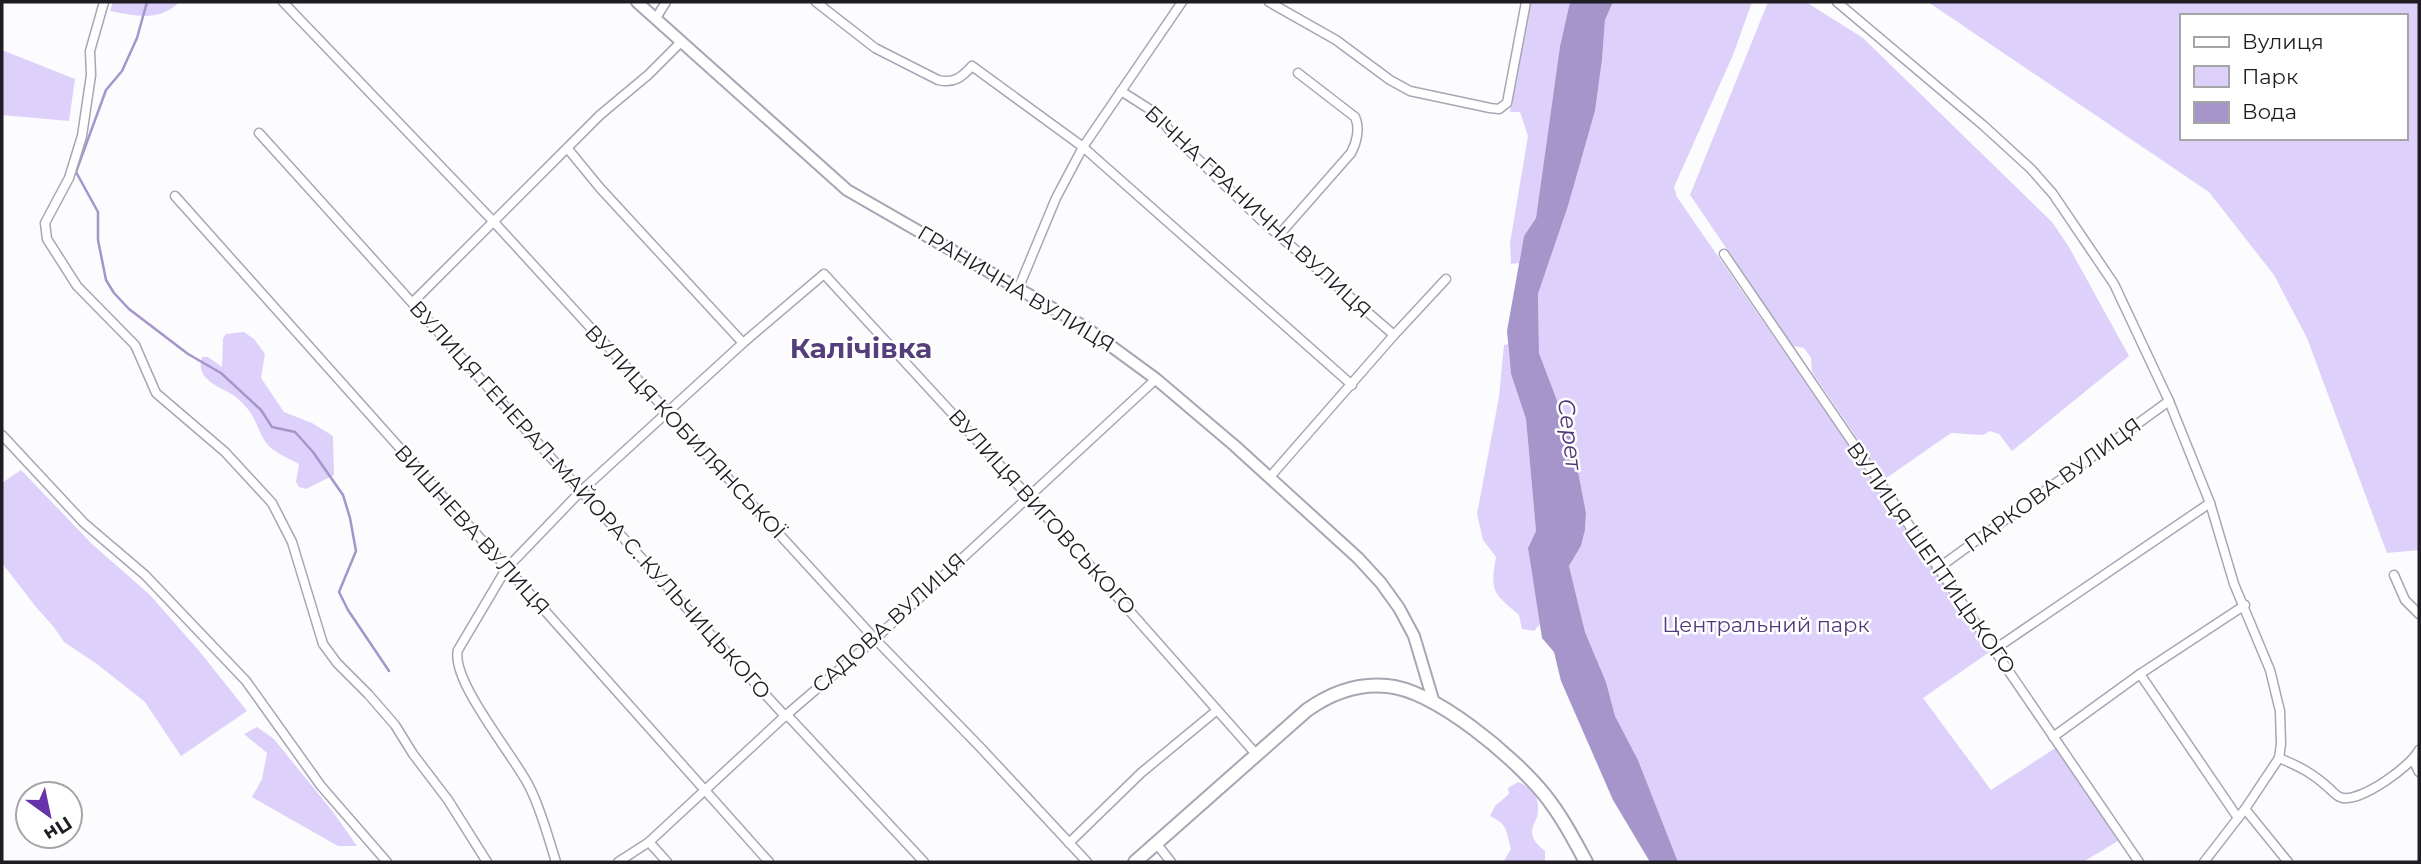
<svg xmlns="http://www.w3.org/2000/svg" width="2421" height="864" font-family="Montserrat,sans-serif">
	<rect width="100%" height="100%" fill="#fcfbfe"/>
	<g fill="#ddd1fc" fill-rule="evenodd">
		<path d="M 113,2 L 179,2 C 160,22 135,16 110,11 Z"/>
		<path d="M 1528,2 L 1570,2 L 1560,46 L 1536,218 L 1524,236 L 1519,263 L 1511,264 L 1510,243 L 1528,136 L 1520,112 L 1510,112 Z"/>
		<path d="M 1613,2 L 1752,2 L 1733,55 L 1674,187 L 1677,197 L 1991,651 L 1923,698 L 1991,790 L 2057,747 L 2118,841 L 2083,862 L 1678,862 L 1638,760 L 1615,716 L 1606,682 L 1585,632 L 1569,566 L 1581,546 L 1585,530 L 1586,513 L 1572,440 L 1539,353 L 1538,294 L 1568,206 L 1595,111 L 1602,60 L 1605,20 Z"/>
		<path d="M 1768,2 L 1806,2 L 1863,38 L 2052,222 L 2069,247 L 2129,356 L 2012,451 L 1999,434 L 1990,431 L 1983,435 L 1951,433 L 1885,479 L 1812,372 L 1811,358 L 1804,348 L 1793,346 L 1690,195 Z"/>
		<path d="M 1928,2 L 2419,2 L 2419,550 L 2387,553 L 2307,338 L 2274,275 L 2209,192 ZM 2181,16 L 2405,16 L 2405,138 L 2181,138 Z"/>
		<path d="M 2,50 L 75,79 L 69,121 L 2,115 Z"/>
		<path d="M 244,332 L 254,339 L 265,354 L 261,378 L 284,412 L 312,423 L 333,436 L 334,475 L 306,489 L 299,487 L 296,482 L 299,464 C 290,459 278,454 271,448 C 261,439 258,425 252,415 C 248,408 239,399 233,395 C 219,386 195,380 202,357 L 208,357 L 222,367 L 223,338 L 226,334 Z"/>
		<path d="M 1508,344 L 1511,374 L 1526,419 L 1536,531 L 1528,548 L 1540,624 L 1534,631 L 1522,629 L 1519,615 C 1493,593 1490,592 1496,557 L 1483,540 L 1477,514 L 1499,397 L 1504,345 Z"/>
		<path d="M 21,470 L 92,544 L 150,595 L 200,652 L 247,711 L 181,756 L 145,702 L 97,664 L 64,642 L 53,626 L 36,607 L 2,563 L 2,483 Z"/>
		<path d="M 257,727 L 274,739 L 333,812 L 357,846 L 338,846 L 252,797 L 262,779 L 267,753 L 244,734 Z"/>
		<path d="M 1518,782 C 1534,788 1541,799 1537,817 C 1535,822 1532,827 1532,833 C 1533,841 1539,846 1545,851 L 1545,862 L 1503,862 L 1511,849 C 1506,831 1508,824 1490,816 L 1495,806 L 1509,794 L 1508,788 Z"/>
	</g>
	<path fill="#a595ca" d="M 1570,2 L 1613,2 L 1605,20 L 1602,60 L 1595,111 L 1568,206 L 1538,294 L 1539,353 L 1572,440 L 1586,513 L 1585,530 L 1581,546 L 1569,566 L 1585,632 L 1606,682 L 1615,716 L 1638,760 L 1678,862 L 1650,862 L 1613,800 L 1561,681 L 1554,652 L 1542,638 L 1528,548 L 1536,531 L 1526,419 L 1511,374 L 1507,331 L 1524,236 L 1536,218 L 1560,46 Z"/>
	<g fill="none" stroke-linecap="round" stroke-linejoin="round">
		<path stroke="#a595ca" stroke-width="2.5" d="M 147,2 L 137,38 L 122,71 L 106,90 L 76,172 L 98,212 L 98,240 L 106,280 L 114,293 L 129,309 L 188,354 L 221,373 L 261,410 L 272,427 L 295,432 L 313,452 L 343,495 L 350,518 L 356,551 L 339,592 L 348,610 L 389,671"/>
		<defs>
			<g id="minor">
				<path d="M 104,2 L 90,51 L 91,75 L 82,136 L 69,178 L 45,223 L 47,239 L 77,286 L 135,345 L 156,393 L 225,452 L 272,503 L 292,542 L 323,644 L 337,663 L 368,694 L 395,725 L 413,754 L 448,800 L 487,862"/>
				<path d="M 283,2 L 493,221 L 875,639 L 980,747 L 1087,862"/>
				<path d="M 816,2 L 875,48 L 938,80 C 954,84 962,77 972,66 L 1083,147 L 1352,385"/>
				<path d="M 1269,2 L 1336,40 L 1390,80 L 1410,91 L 1490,108 L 1499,109 L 1507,103 L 1526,2"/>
				<path d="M 1837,2 L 1984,126 L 2031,169 L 2053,194 L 2114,284 L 2169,401 L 2210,503 L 2234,584 L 2270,670 L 2280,711 L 2281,744 L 2279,758 L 2245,809 L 2204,862"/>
				<path d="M 656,18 L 666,2"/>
				<path d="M 1121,91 L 1157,114 L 1173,135 L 1261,220 L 1394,335"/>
				<path d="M 259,133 C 435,327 608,523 785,716 L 789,717 L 924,862"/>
				<path d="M 568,149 L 600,188 L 743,343"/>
				<path d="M 175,196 L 769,862"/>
				<path d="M 1279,235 L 1351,153 C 1357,142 1360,128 1355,117 L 1298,73"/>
				<path d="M 1724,254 L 2139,862"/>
				<path d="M 1019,287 L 1056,198 L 1083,147 L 1182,2"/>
				<path d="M 413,302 L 600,115 L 648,75 L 682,41"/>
				<path d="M 2,435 L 84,523 L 145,575 L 246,681 L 321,786 L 387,862"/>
				<path d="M 1269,478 L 1394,335 L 1446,279"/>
				<path d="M 1937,569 L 2169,401"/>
				<path d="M 2394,575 L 2405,600 L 2419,614"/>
				<path d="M 1995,649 L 2210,503"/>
				<path d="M 2140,674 L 2238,818"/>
				<path d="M 2053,737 L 2140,674 L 2245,605"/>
				<path d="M 2279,758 C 2299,766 2314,774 2330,789 C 2334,793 2337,797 2343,798 C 2362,801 2410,767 2419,750"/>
				<path d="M 2413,760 L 2419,772"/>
				<path d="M 2245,809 L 2288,862"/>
				<path d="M 649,842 L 667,862"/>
				<path d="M 1069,843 L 1141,773 L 1216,711"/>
				<path d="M 1156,843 L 1171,862"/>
				<path d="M 556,862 C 548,837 541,809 529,786 C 514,756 450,680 458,650 L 506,569 L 580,492 L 743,343 L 824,274 L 1029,497 L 1256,754"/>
				<path d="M 618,862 L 649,842 L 785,716 L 875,639 L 1156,379"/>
			</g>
			<path id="tertiary" d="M 637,2 L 847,190 L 1085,327 L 1156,379 L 1235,446 L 1358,558 L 1381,583 L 1399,608 L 1414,636 L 1434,703"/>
			<path id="secondary" d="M 1135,862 L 1307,710 C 1331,693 1357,683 1387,686 C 1435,690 1514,757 1544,794 C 1561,815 1573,838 1586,862"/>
		</defs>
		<use href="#minor" stroke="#a9a5b4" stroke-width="11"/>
		<use href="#tertiary" stroke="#a9a5b4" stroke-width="14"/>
		<use href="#secondary" stroke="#a9a5b4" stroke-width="16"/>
		<use href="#minor" stroke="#fff" stroke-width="8"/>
		<use href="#tertiary" stroke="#fff" stroke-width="10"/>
		<use href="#secondary" stroke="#fff" stroke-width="12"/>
	</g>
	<g text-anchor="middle" stroke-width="5" stroke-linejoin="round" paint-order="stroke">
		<g font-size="21" fill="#1f1d23" stroke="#fff">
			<text transform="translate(1258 212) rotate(43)" y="7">БІЧНА ГРАНИЧНА ВУЛИЦЯ</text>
			<text transform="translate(1016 289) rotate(31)" y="7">ГРАНИЧНА ВУЛИЦЯ</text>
			<text transform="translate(685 432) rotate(47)" y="7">ВУЛИЦЯ КОБИЛЯНСЬКОЇ</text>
			<text transform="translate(2053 485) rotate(-36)" y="7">ПАРКОВА ВУЛИЦЯ</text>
			<text transform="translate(590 500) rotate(48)" y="7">ВУЛИЦЯ ГЕНЕРАЛ-МАЙОРА С. КУЛЬЧИЦЬКОГО</text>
			<text transform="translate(1042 512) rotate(48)" y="7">ВУЛИЦЯ ВИГОВСЬКОГО</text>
			<text transform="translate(472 530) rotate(48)" y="7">ВИШНЕВА ВУЛИЦЯ</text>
			<text transform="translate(1931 558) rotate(55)" y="7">ВУЛИЦЯ ШЕПТИЦЬКОГО</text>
			<text transform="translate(889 623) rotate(-42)" y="7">САДОВА ВУЛИЦЯ</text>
		</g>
		<g font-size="21" fill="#51397b" stroke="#fff">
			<text x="1766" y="632">Центральний парк</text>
		</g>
		<g font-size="23" font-style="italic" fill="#4d3476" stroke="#fff">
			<text transform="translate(1570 434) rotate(83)" y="8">Серет</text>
		</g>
		<g font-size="28" font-weight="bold" fill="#543e7b" stroke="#fff">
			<text x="861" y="358">Калічівка</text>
		</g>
	</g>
	<rect width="2421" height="864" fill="none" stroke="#1f1d23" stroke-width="7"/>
	<rect x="2180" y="14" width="228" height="126" fill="#ffffff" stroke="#a5a5a7" stroke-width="2"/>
	<rect x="2194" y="37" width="35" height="10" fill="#ffffff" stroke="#a5a5a7" stroke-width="2"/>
	<text x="2242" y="49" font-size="21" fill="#1f1d23">Вулиця</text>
	<rect x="2194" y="66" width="35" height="21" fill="#ddd1fc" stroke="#a5a5a7" stroke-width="2"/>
	<text x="2242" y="84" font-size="21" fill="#1f1d23">Парк</text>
	<rect x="2194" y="102" width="35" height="21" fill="#a595ca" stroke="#a5a5a7" stroke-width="2"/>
	<text x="2242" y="119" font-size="21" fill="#1f1d23">Вода</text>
	<g transform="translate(49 815) rotate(147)"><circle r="33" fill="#ffffff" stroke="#a5a5a7" stroke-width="2"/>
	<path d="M0-5L12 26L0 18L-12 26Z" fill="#6633aa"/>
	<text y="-10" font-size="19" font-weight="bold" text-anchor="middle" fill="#1f1d23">Пн</text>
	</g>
</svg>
